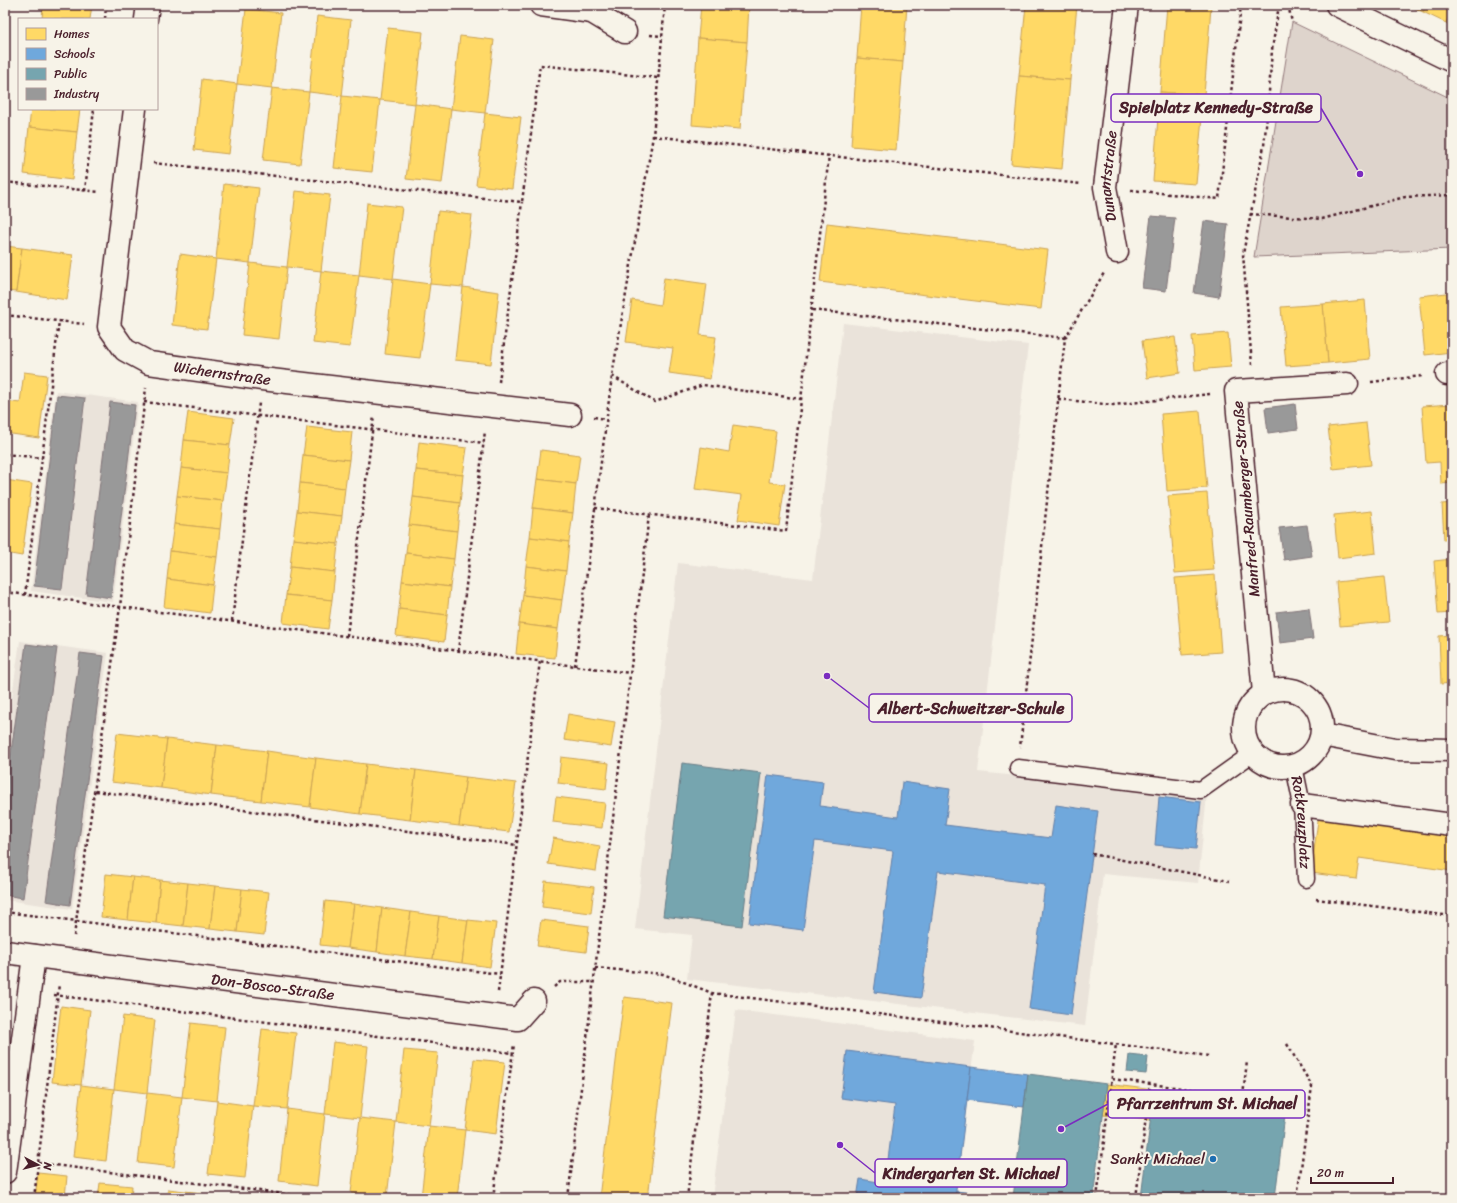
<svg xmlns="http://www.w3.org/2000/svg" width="1457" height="1203" font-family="Sriracha,sans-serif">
	<rect width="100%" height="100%" fill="#f7f3e8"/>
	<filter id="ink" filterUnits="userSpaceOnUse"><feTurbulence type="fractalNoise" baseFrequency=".025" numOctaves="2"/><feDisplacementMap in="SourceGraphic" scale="8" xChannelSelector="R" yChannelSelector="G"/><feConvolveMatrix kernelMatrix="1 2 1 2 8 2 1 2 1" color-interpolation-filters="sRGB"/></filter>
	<g filter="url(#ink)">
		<g fill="#eae3da">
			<path d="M 843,323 L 1028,345 L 978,772 L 1207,795 L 1198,883 L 1103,874 L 1085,1026 L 687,979 L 692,935 L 635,929 L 678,563 L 813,579 Z"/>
			<path d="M 56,391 L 138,402 L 113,602 L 31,591 Z"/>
			<path d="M 20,641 L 108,653 L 72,909 L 5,900 L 5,746 Z"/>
			<path d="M 736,1010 L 975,1041 L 955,1198 L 712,1198 Z"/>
		</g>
		<path fill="#ded4cc" stroke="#947a7c" d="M 1292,22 L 1452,99 L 1452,249 L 1254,257 Z"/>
		<g fill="#ffd966" stroke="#c9a154">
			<path d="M 43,5 L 92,5 L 90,19 L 42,19 Z"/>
			<path d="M 701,5 L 749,5 L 747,42 L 698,38 Z"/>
			<path d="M 861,5 L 907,5 L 903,62 L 857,58 Z"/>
			<path d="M 1026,5 L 1077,5 L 1070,80 L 1019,76 Z"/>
			<path d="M 1167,5 L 1211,7 L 1204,95 L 1160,92 Z"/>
			<path d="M 1409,5 L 1427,5 L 1423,12 Z"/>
			<path d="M 1427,5 L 1452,5 L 1452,11 L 1446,23 L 1423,12 Z"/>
			<path d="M 246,9 L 281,13 L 272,88 L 237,84 Z"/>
			<path d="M 1452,11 L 1452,26 L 1446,23 Z"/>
			<path d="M 317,16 L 351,20 L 342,96 L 309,92 Z"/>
			<path d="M 388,28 L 423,32 L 415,104 L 380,100 Z"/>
			<path d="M 460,36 L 494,40 L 485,113 L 451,109 Z"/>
			<path d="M 698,38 L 747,42 L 740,129 L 692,125 Z"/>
			<path d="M 857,58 L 903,62 L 896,150 L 851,146 Z"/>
			<path d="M 1019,76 L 1070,80 L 1062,169 L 1011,164 Z"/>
			<path d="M 202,79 L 237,84 L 229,154 L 194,150 Z"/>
			<path d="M 272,88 L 309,92 L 300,164 L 263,160 Z"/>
			<path d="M 1160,92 L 1204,95 L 1196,184 L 1153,181 Z"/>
			<path d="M 342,96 L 380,100 L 372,172 L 334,168 Z"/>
			<path d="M 415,104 L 451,109 L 442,183 L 406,179 Z"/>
			<path d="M 31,109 L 80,109 L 77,132 L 29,127 Z"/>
			<path d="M 485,113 L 521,117 L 512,189 L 476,185 Z"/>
			<path d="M 29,127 L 77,132 L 72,180 L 24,174 Z"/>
			<path d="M 224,184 L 259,188 L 250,263 L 216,259 Z"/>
			<path d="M 296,191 L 330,195 L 321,271 L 287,267 Z"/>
			<path d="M 367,203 L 402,207 L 393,279 L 359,275 Z"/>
			<path d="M 438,211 L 472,215 L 463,287 L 430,284 Z"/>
			<path d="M 827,223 L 1048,250 L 1041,309 L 820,282 Z"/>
			<path d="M 5,246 L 22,248 L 16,292 L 5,291 Z"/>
			<path d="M 22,248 L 73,255 L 67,300 L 16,292 Z"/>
			<path d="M 180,254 L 216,259 L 207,329 L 172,325 Z"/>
			<path d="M 250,263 L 287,267 L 279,339 L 242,335 Z"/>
			<path d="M 321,271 L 359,275 L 350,347 L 313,343 Z"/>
			<path d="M 664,278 L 707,284 L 700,335 L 716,337 L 710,379 L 669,373 L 673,348 L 626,342 L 632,300 L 660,305 Z"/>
			<path d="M 393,279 L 430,284 L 420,358 L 385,354 Z"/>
			<path d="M 463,287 L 499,292 L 491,364 L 455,360 Z"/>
			<path d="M 1447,293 L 1452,293 L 1452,343 Z"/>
			<path d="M 1447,293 L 1452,352 L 1425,355 L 1419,296 Z"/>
			<path d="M 1365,300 L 1370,359 L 1328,363 L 1323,304 Z"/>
			<path d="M 1323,304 L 1328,363 L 1286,366 L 1281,307 Z"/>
			<path d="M 1228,333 L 1231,367 L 1195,370 L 1192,336 Z"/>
			<path d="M 1175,337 L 1180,373 L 1147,378 L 1142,341 Z"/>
			<path d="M 24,372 L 47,375 L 39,438 L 5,433 L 5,401 L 20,403 Z"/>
			<path d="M 1452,404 L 1452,483 L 1441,484 L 1440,462 L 1426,463 L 1422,406 Z"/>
			<path d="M 1200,411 L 1207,488 L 1167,491 L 1161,414 Z"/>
			<path d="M 188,412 L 234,418 L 230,445 L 184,440 Z"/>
			<path d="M 1366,423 L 1371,465 L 1333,469 L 1328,427 Z"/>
			<path d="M 733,425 L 776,431 L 769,482 L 785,484 L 779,526 L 738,520 L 742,495 L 695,489 L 701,447 L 729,452 Z"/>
			<path d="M 307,427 L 352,432 L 349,460 L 303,455 Z"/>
			<path d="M 184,440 L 230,445 L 227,473 L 181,468 Z"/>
			<path d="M 419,442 L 467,448 L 463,475 L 416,470 Z"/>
			<path d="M 541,450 L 580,455 L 576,484 L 537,479 Z"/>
			<path d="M 303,455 L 349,460 L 345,488 L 300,483 Z"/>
			<path d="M 181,468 L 227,473 L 223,501 L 177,496 Z"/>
			<path d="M 416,470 L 463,475 L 460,503 L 413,497 Z"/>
			<path d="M 537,479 L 576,484 L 573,513 L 533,508 Z"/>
			<path d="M 5,480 L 32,484 L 22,556 L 5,553 L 7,525 L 5,525 Z"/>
			<path d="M 300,483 L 345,488 L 342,516 L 297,511 Z"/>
			<path d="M 1207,493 L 1214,570 L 1175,573 L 1168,496 Z"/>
			<path d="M 177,496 L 223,501 L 220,529 L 174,524 Z"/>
			<path d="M 413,497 L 460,503 L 457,531 L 409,525 Z"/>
			<path d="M 1452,503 L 1452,539 L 1444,540 L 1442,504 Z"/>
			<path d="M 533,508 L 573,513 L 569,542 L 530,537 Z"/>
			<path d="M 297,511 L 342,516 L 338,544 L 293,539 Z"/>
			<path d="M 1372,511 L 1376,553 L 1338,558 L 1334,515 Z"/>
			<path d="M 174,524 L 220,529 L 217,557 L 170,551 Z"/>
			<path d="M 409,525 L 457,531 L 454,559 L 406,553 Z"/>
			<path d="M 530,537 L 569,542 L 566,571 L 526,566 Z"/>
			<path d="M 293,539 L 338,544 L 335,572 L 290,567 Z"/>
			<path d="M 170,551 L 217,557 L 213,585 L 167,579 Z"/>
			<path d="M 406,553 L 454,559 L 450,587 L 402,581 Z"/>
			<path d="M 1452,559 L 1452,613 L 1438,614 L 1434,561 Z"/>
			<path d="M 526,566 L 566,571 L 562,600 L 523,595 Z"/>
			<path d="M 290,567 L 335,572 L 332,600 L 286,595 Z"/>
			<path d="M 1215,575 L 1221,652 L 1182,655 L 1175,578 Z"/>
			<path d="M 1384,577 L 1389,622 L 1340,626 L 1336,582 Z"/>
			<path d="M 167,579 L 213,585 L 210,613 L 164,607 Z"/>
			<path d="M 402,581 L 450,587 L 447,615 L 399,609 Z"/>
			<path d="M 286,595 L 332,600 L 328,629 L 283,623 Z"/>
			<path d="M 523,595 L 562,600 L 558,629 L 519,624 Z"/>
			<path d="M 399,609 L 447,615 L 444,642 L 396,636 Z"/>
			<path d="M 519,624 L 558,629 L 555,658 L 516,654 Z"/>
			<path d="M 1452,635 L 1452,683 L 1441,684 L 1439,636 Z"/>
			<path d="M 568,714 L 615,722 L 611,747 L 564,740 Z"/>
			<path d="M 117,733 L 167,739 L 161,788 L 111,782 Z"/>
			<path d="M 167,739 L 217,745 L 211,795 L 161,788 Z"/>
			<path d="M 217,745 L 267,751 L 261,801 L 211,795 Z"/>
			<path d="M 267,751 L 316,758 L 310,807 L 261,801 Z"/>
			<path d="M 561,757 L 609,763 L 606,789 L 558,783 Z"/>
			<path d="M 316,758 L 366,764 L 360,814 L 310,807 Z"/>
			<path d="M 366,764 L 416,770 L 410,820 L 360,814 Z"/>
			<path d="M 416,770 L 466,777 L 459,826 L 410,820 Z"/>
			<path d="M 466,777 L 516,783 L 509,832 L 459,826 Z"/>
			<path d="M 556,797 L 605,803 L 602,828 L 553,822 Z"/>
			<path d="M 1319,813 L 1452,831 L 1452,871 L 1359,858 L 1356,879 L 1311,873 Z"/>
			<path d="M 553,838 L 600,846 L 596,871 L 548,864 Z"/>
			<path d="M 106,874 L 133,877 L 128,920 L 101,917 Z"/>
			<path d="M 133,877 L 160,880 L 156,923 L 128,920 Z"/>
			<path d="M 160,880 L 188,883 L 183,926 L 156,923 Z"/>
			<path d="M 545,881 L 594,887 L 591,913 L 542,907 Z"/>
			<path d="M 188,883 L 215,886 L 210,929 L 183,926 Z"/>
			<path d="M 215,886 L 242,889 L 237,932 L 210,929 Z"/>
			<path d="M 242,889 L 269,892 L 264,935 L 237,932 Z"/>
			<path d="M 325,901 L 354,904 L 348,948 L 320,945 Z"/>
			<path d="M 354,904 L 382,908 L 377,952 L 348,948 Z"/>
			<path d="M 382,908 L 411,912 L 405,956 L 377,952 Z"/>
			<path d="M 411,912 L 439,916 L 433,959 L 405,956 Z"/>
			<path d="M 439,916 L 468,920 L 462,963 L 433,959 Z"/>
			<path d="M 468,920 L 496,923 L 490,967 L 462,963 Z"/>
			<path d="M 541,920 L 589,926 L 586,952 L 537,946 Z"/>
			<path d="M 624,997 L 672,1003 L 660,1096 L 648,1198 L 599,1198 Z"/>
			<path d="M 61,1006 L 90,1010 L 81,1085 L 52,1082 Z"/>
			<path d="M 123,1016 L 155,1020 L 147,1093 L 114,1089 Z"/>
			<path d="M 191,1023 L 225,1027 L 217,1101 L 182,1097 Z"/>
			<path d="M 262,1029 L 296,1033 L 287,1109 L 253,1106 Z"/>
			<path d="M 333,1042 L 368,1046 L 360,1118 L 325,1114 Z"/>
			<path d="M 404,1050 L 438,1053 L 429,1126 L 396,1122 Z"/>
			<path d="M 474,1059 L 505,1062 L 496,1134 L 465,1130 Z"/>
			<path d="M 1107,1084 L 1154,1090 L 1150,1120 L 1103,1115 Z"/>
			<path d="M 81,1085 L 114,1089 L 106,1161 L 73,1157 Z"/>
			<path d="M 147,1093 L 182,1097 L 174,1167 L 138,1163 Z"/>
			<path d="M 217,1101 L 253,1106 L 245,1178 L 208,1174 Z"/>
			<path d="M 287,1109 L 325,1114 L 317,1186 L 279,1181 Z"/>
			<path d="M 360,1118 L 396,1122 L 387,1197 L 351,1193 Z"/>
			<path d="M 429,1126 L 465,1130 L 457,1198 L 421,1198 Z"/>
			<path d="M 38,1173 L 67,1176 L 65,1198 L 35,1198 Z"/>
			<path d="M 100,1183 L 132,1186 L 131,1198 L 98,1198 Z"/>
			<path d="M 168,1189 L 202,1193 L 202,1198 L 167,1198 Z"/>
		</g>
		<g fill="#6fa8dc" stroke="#647fa7">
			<path d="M 768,775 L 823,782 L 820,806 L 898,817 L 902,782 L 950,789 L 945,825 L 1051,838 L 1056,805 L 1098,811 L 1071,1015 L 1029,1009 L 1045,885 L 938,871 L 921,998 L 874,992 L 893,851 L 815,841 L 803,930 L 749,923 Z"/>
			<path d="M 1159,797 L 1201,802 L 1196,849 L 1155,845 Z"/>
			<path d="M 847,1051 L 971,1067 L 955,1198 L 857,1198 L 860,1179 L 885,1183 L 895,1105 L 841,1098 Z"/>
			<path d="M 971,1067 L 1028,1074 L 1024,1107 L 967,1100 Z"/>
			<path d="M 956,1191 L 1013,1198 L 1016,1198 L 955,1198 Z"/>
		</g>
		<g fill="#76a5af" stroke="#697d87">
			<path d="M 682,763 L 761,773 L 742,926 L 663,916 Z"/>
			<path d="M 1129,1055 L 1148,1057 L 1146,1074 L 1127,1072 Z"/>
			<path d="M 1028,1074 L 1107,1084 L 1093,1198 L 1013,1198 Z"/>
			<path d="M 1154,1090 L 1286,1106 L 1275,1198 L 1141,1198 Z"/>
		</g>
		<g fill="#999" stroke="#817478">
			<path d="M 1151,216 L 1175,218 L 1166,291 L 1142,288 Z"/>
			<path d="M 1204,221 L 1228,224 L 1219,297 L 1194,293 Z"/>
			<path d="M 57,395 L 85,398 L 62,589 L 34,586 Z"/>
			<path d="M 110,402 L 135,405 L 111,598 L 86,594 Z"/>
			<path d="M 1295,404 L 1298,429 L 1268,433 L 1265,408 Z"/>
			<path d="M 1307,525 L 1312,556 L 1284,560 L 1279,528 Z"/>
			<path d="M 1309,608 L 1313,639 L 1280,643 L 1276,612 Z"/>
			<path d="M 26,644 L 57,648 L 23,898 L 5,895 L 5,796 Z"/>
			<path d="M 80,653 L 104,656 L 70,905 L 46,901 Z"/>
		</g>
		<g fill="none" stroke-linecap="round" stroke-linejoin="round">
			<defs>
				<g id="lane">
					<path id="s1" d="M 1294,766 L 1302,805 L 1306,879"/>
					<path d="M 1018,768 L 1201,790 L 1253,753"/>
				</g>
				<g id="street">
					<path d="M 541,5 L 592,12 L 625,32"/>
					<path d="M 1337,5 L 1452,61"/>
					<path d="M 146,19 L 148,5"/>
					<path id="s2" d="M 135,109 L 109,327 L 125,350 L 149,363 L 262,379 L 570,415"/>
					<path id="s3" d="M 1117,252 L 1105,187 L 1127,5"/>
					<path d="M 1447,374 L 1452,374"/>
					<circle cx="1283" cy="728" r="39"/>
					<path d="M 1264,693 L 1236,391 L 1347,384"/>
					<path d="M 1322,735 L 1395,749 L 1452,750"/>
					<path d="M 1302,805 L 1452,825"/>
					<path id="s4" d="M 5,952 L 518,1019 L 534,1001"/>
					<path d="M 5,1172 L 34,956"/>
				</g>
			</defs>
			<use href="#lane" stroke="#4a1f2b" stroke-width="19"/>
			<use href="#street" stroke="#4a1f2b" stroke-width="25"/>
			<g stroke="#4a1f2b" stroke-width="2.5" stroke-dasharray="3 3" stroke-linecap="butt">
				<path d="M 1288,5 L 1292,22"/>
				<path d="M 105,19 L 106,5"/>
				<path d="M 650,35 L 662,36"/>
				<path d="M 653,136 L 1081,184"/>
				<path d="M 153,163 L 522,202 L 540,65 L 658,78"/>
				<path d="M 5,182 L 100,192"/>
				<path d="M 1131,190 L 1219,199 L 1241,5"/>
				<path d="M 85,191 L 94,109"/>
				<path d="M 1250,214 L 1322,219 L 1405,197 L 1452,195"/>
				<path d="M 812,310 L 1065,338 L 1020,747"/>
				<path d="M 5,315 L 84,324"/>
				<path d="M 1065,338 L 1104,273"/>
				<path d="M 1252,365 L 1243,254 L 1264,146 L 1268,106 L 1272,50 L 1279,5"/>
				<path d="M 612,376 L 655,402 L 703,385 L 801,399"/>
				<path d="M 499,382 L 522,202"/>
				<path d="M 1371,382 L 1422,376"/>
				<path d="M 1058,399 L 1113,405 L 1210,394"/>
				<path d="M 144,402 L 484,443"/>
				<path d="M 594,417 L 605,419"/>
				<path d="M 5,454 L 42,458"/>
				<path d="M 595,508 L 786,531 L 829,155"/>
				<path d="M 5,592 L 630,673"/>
				<path d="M 25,595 L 59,321"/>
				<path d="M 232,621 L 259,403"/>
				<path d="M 347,636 L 374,416"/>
				<path d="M 458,651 L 485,431"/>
				<path d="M 575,666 L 612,376 L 653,136 L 665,5"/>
				<path d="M 95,791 L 517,845"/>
				<path d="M 1092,854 L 1229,881"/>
				<path d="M 1316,899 L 1452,916"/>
				<path d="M 5,912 L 500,974"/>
				<path d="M 74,936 L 120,607 L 146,388"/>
				<path d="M 595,968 L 663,974 L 712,993 L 1209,1056"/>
				<path d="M 554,987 L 560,982 L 594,982"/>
				<path d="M 498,992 L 540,661"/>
				<path d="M 54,995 L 512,1053"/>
				<path d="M 1287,1044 L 1312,1086 L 1297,1198"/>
				<path d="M 1112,1079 L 1243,1096 L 1247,1061"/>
				<path d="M 38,1163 L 315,1198"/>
				<path d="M 34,1198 L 59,984"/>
				<path d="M 493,1198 L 514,1044"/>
				<path d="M 568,1198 L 649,515"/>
				<path d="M 687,1198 L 712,993"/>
				<path d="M 1097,1198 L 1116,1044"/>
				<path d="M 1136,1198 L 1150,1084"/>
			</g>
			<use href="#lane" stroke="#f7f3e8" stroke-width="16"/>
			<use href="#street" stroke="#f7f3e8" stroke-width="22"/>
		</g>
	</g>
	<circle fill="#1f6fb2" stroke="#f7f3e8" stroke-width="1.5" cx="1213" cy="1159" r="4"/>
	<g text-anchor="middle" stroke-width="4" stroke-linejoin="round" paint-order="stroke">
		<g font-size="15" fill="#4a1f2b" stroke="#f7f3e8">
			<text dy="5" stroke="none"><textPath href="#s3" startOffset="77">Dunantstraße</textPath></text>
			<text dy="5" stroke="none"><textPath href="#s2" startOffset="349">Wichernstraße</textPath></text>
			<text transform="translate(1246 499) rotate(-95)" y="5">Manfred-Raumberger-Straße</text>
			<text dy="5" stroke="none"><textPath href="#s1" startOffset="57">Rotkreuzplatz</textPath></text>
			<text dy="5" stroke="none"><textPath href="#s4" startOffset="270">Don-Bosco-Straße</textPath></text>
		</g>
		<g font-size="15" fill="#4a1f2b" stroke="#f7f3e8" text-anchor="end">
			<text x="1205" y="1164">Sankt Michael</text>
		</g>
	</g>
	<path fill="none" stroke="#7b2cbf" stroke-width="1.5" d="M1360 174L1321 108M827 676L869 708M1061 1129L1108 1104M840 1145L875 1173"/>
	<g fill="#7b2cbf" stroke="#f7f3e8" stroke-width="1.5">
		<circle cx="1360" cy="174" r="4"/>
		<circle cx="827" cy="676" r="4"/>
		<circle cx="1061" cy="1129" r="4"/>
		<circle cx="840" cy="1145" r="4"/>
	</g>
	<g fill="#f7f3e8" stroke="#7b2cbf" stroke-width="1.5">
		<rect x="1111" y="94" width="210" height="28" rx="4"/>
		<rect x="869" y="694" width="203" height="28" rx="4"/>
		<rect x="1108" y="1090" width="197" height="28" rx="4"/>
		<rect x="875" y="1159" width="192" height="28" rx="4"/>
	</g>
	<g font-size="16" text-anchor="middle" font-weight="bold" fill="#4a1f2b">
		<text x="1216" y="113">Spielplatz Kennedy-Straße</text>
		<text x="971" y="714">Albert-Schweitzer-Schule</text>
		<text x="1207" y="1109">Pfarrzentrum St. Michael</text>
		<text x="971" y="1179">Kindergarten St. Michael</text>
	</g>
	<rect width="1457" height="1203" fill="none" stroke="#f7f3e8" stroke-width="20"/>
	<rect x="10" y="10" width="1437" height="1183" fill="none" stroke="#4a1f2b" stroke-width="1.5" filter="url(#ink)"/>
	<rect x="18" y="18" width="140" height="92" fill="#f7f3e8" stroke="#b29e9c"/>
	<rect x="26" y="28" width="20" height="12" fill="#ffd966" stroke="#b29e9c"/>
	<text x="54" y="38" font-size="12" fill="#4a1f2b">Homes</text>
	<rect x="26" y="48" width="20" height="12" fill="#6fa8dc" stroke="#b29e9c"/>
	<text x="54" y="58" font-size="12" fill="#4a1f2b">Schools</text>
	<rect x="26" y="68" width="20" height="12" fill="#76a5af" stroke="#b29e9c"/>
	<text x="54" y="78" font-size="12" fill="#4a1f2b">Public</text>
	<rect x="26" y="88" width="20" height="12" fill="#999999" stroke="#b29e9c"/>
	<text x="54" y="98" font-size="12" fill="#4a1f2b">Industry</text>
	<g transform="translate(38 1165) rotate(97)" stroke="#f7f3e8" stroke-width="3" paint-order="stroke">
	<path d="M0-3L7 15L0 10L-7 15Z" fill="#4a1f2b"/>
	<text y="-6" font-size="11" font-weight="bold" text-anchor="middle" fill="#4a1f2b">N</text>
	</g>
	<path d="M1311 1177v6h82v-6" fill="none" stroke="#4a1f2b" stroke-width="2"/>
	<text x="1317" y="1177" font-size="12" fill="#4a1f2b" stroke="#f7f3e8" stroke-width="3" paint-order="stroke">20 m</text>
</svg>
